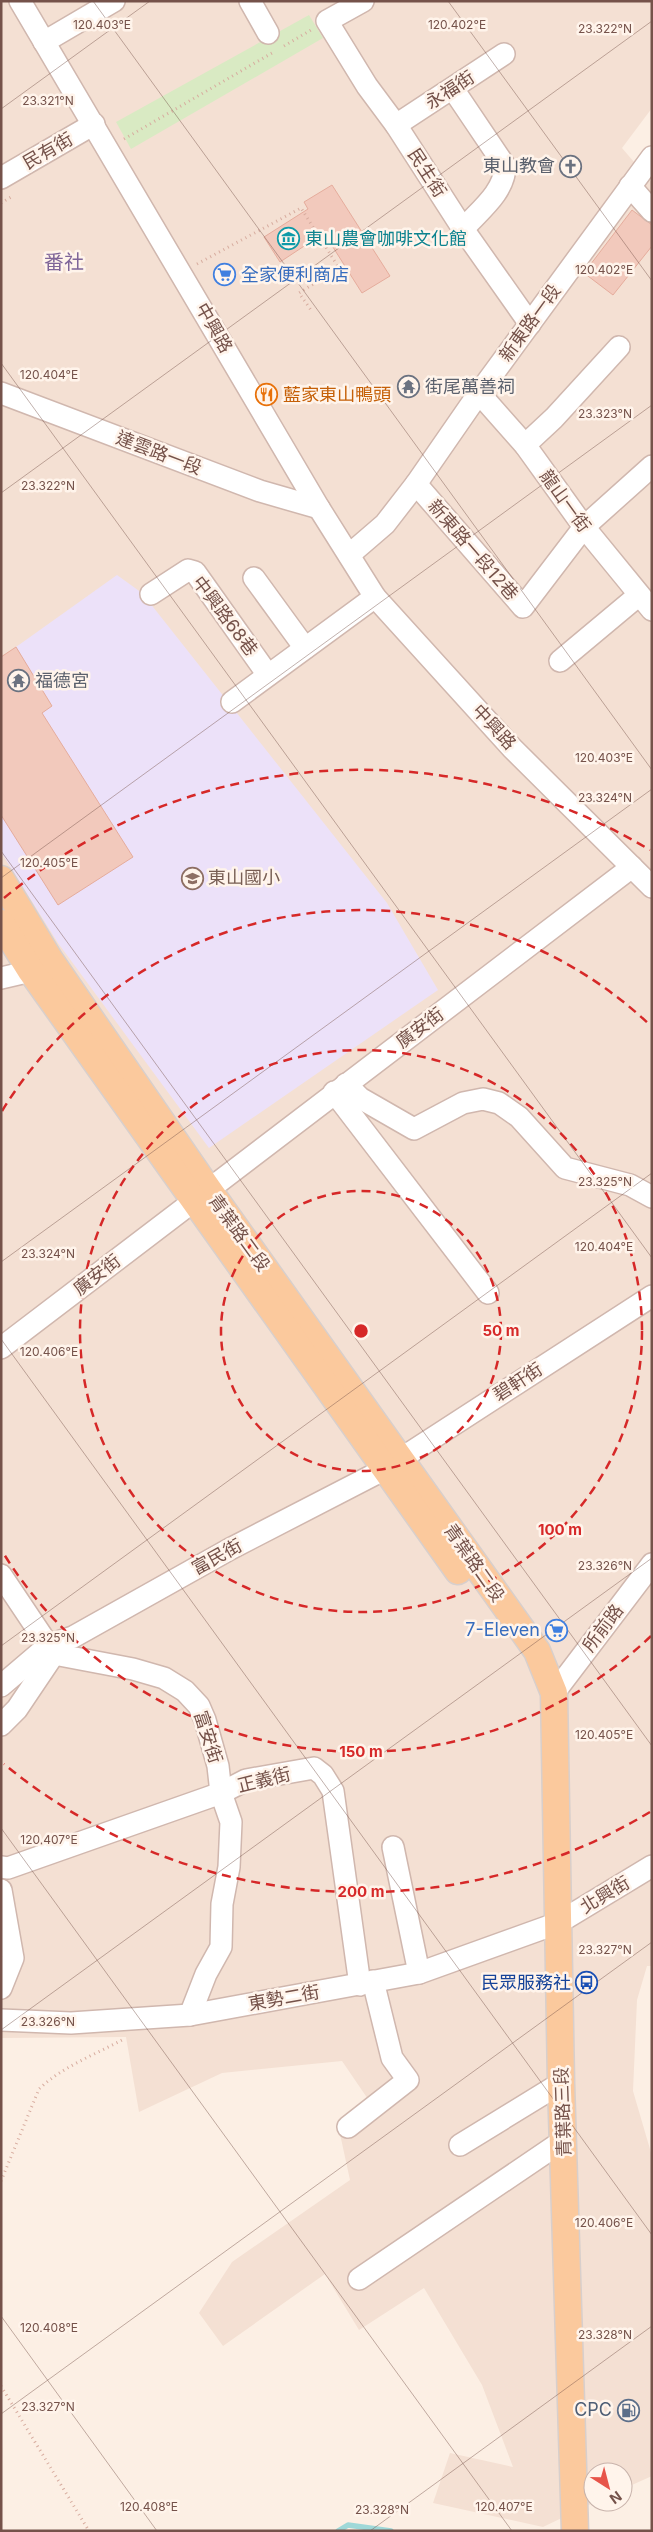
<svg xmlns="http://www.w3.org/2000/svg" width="653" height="2532" font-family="Inter,'Noto Sans TC',sans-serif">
	<rect width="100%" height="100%" fill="#fcefe4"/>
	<path fill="#f4e0d3" d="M 1,1 L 652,1 L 652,108 L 622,148 L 652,183 L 652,1966 L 647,1966 L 637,2000 L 633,2091 L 652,2156 L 652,2476 L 623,2489 L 623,2472 L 593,2472 L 593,2502 L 595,2502 L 543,2527 L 433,2503 L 450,2453 L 513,2467 L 482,2385 L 424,2288 L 359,2330 L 325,2274 L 223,2346 L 199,2313 L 232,2262 L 350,2180 L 340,2134 L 372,2105 L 342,2061 L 222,2073 L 139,2112 L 126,2037 L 1,2038 Z"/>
	<path fill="#ece1f9" d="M 117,575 L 142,593 L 387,903 L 438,990 L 209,1148 L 58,943 L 1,852 L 1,741 L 52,706 L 16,647 Z"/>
	<path fill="#d9eac3" d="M 309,15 L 323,38 L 131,149 L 116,122 Z"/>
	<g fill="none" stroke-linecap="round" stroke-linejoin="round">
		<path stroke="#9fd8d8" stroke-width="5.5" d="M 338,2531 L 348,2525 L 391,2531"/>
	</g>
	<g fill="#f2c9bc" stroke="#e5ac9c">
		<path d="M 332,185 L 390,276 L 362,293 L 324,233 L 280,262 L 264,237 L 308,209 L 304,202 Z"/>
		<path d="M 632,210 L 652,225 L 652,246 L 613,295 L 584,273 Z"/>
		<path d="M 16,647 L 52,706 L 42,713 L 133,857 L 58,905 L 1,815 L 1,657 Z"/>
	</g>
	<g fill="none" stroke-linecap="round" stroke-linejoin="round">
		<defs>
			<g id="minor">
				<path d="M 20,1 L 319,508 L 375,597 L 512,748 L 652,887"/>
				<path d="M 250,1 L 268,33"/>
				<path d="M 363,1 L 327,21 L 367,86 L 396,125 L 463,229 L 530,324"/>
				<path d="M 44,42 L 114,1"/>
				<path d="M 453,89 L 505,166 C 505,192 479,211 463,229"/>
				<path d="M 396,125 L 504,54"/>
				<path d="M 1,178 L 94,124"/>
				<path d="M 630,186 L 652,211"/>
				<path d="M 1,393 L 260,491 L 319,508"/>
				<path d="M 479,393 L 525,445 L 584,527 L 652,610"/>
				<path d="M 525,445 L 554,418 L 619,347"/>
				<path d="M 416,484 L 523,607 L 584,527 L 652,466"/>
				<path d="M 349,555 L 385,524 L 416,484 L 479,393 L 652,157"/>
				<path d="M 254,578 L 305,648"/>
				<path d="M 151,594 L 188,570 L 195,572 L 268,675"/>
				<path d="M 560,661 L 639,595"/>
				<path d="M 232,702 L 375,597"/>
				<path d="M 1,978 L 31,971 L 43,964"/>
				<path d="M 346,1084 L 360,1098 L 414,1129 L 463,1103 L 483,1099 L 499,1103 L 519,1117 L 565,1168 L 630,1185 L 652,1197"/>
				<path d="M 334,1092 L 488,1293"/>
				<path d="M 1,1348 L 632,867"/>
				<path d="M 1,1575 L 54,1654 L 133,1669 L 164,1678 L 185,1691 L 199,1706 L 205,1720 L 218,1766 L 221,1793 L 231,1822 L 229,1867 L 222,1904 L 221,1947 L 206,1974 L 190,2015"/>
				<path d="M 1,1686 L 49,1645 L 73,1637 L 230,1549 L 385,1469 L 652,1296"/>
				<path d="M 554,1693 L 652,1564"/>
				<path d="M 1,1725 L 17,1709 L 54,1654"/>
				<path d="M 393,1847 L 419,1973"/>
				<path d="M 1,1867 L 8,1868 L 221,1793 L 246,1780 L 314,1768 L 323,1775 L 333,1791 L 360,1985"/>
				<path d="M 1,1890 L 13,1958 L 1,1988"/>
				<path d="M 1,2020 L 71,2023 L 190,2015 L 419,1973 L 558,1923 L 652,1866"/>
				<path d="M 348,2127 L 408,2080 L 392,2058 L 373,1981"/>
				<path d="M 460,2145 L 561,2083"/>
				<path d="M 359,2279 L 564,2140"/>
			</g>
			<g id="major">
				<path d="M 1,879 L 50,960 L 208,1189 L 537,1651 L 554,1693 L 561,2083 L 575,2531"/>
				<path d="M 1,923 L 31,971 L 458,1571"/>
			</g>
		</defs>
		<use href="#minor" stroke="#d0b7ae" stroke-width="24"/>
		<use href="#major" stroke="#d8cfcc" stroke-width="29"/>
		<g stroke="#d7ac9f" stroke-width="3" stroke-dasharray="1 4" stroke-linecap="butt">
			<path d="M 284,46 L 311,30"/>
			<path d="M 124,139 L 272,53"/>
			<path d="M 1,203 L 11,197"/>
			<path d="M 197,264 L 301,208 L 339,268 L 299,293 L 311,310"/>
			<path d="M 1,2181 L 39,2089 C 62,2067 94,2055 122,2040"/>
			<path d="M 1,2386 L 89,2531"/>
		</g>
		<use href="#minor" stroke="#fff" stroke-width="21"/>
		<use href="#major" stroke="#fbc99d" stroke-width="26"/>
	</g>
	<path fill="none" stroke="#75524a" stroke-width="1" stroke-opacity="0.45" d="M 93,1 L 652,770M 448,1 L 652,281M 1,109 L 150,1M 1,363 L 652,1258M 1,493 L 652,21M 1,851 L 652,1746M 1,878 L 652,405M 1,1262 L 652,789M 1,1339 L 652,2235M 1,1646 L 652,1173M 1,1828 L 512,2531M 1,2030 L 652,1558M 1,2316 L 157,2531M 1,2414 L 652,1942M 370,2531 L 652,2326"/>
	<g fill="none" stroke="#d62828" stroke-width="2.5" stroke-dasharray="9 6">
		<circle cx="361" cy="1331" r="140"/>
		<circle cx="361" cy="1331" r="281"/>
		<path d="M651 1636A421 421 0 0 1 2 1551M2 1111A421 421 0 0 1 651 1026"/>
		<path d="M650 1812A561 561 0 0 1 4 1764M4 898A561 561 0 0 1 650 850"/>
	</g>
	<defs>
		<symbol id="church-ring" viewBox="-11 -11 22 22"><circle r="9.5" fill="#fff4eb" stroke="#6b7280" stroke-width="1.5"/><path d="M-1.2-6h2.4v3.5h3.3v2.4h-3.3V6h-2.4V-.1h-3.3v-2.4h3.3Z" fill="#6b7280"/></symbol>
		<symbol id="museum-ring" viewBox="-11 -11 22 22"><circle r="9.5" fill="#fff4eb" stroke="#0f9aa8" stroke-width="1.5"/><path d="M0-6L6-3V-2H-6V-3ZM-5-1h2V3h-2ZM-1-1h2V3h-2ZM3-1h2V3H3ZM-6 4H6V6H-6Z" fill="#0f9aa8"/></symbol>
		<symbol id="supermarket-ring" viewBox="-11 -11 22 22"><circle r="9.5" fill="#fff4eb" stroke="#3f7fe0" stroke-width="1.5"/><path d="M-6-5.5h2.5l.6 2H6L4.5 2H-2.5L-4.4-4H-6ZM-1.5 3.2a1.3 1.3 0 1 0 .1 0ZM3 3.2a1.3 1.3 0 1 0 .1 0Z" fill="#3f7fe0"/></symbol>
		<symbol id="temple-ring" viewBox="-11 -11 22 22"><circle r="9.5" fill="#fff4eb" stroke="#6b7280" stroke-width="1.5"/><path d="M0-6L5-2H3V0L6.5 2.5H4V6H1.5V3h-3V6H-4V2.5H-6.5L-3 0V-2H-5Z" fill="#6b7280"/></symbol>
		<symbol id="restaurant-ring" viewBox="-11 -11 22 22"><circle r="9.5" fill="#fff4eb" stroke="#e8710a" stroke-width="1.5"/><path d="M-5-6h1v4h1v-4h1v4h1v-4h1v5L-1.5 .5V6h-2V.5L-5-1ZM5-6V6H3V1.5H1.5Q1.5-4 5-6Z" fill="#e8710a"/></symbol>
		<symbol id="school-ring" viewBox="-11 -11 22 22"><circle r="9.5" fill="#fff4eb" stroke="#8d6e63" stroke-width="1.5"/><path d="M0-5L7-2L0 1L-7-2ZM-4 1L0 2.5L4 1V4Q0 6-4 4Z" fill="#8d6e63"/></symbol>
		<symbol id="bus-ring" viewBox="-11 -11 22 22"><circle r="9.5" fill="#fff4eb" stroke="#1a4fb4" stroke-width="1.5"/><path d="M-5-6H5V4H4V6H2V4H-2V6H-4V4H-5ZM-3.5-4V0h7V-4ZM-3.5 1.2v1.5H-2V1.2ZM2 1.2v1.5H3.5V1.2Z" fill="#1a4fb4"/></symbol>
		<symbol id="fuel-ring" viewBox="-11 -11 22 22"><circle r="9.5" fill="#fff4eb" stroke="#5c6f8a" stroke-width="1.5"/><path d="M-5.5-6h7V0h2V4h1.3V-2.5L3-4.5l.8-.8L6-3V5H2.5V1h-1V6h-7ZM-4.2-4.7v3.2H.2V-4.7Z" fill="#5c6f8a"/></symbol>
	</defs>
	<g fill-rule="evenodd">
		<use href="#church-ring" x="558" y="154" width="25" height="25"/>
		<use href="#museum-ring" x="276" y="226" width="25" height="25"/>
		<use href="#supermarket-ring" x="212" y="262" width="25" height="25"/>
		<use href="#temple-ring" x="396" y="374" width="25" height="25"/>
		<use href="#restaurant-ring" x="254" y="382" width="25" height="25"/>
		<use href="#temple-ring" x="6" y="668" width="25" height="25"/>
		<use href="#school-ring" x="180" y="866" width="25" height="25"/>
		<use href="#supermarket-ring" x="544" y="1618" width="25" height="25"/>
		<use href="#bus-ring" x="574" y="1970" width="25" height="25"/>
		<use href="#fuel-ring" x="616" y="2398" width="25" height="25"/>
	</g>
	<g text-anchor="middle" stroke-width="5" stroke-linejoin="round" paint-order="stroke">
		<g font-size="18" fill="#75524a" stroke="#fff4eb">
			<text transform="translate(450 90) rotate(-33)" y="6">永福街</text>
			<text transform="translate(48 151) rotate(-30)" y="6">民有街</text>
			<text transform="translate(427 173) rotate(57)" y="6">民生街</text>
			<text transform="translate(530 323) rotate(-54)" y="6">新東路一段</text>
			<text transform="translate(214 328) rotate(60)" y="6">中興路</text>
			<text transform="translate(159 453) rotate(21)" y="6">達雲路一段</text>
			<text transform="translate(565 501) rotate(54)" y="6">龍山一街</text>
			<text transform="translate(473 550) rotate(49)" y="6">新東路一段12巷</text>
			<text transform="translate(225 616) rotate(53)" y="6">中興路68巷</text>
			<text transform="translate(494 727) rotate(47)" y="6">中興路</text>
			<text transform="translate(420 1028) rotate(-37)" y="6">廣安街</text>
			<text transform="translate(239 1233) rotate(54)" y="6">青葉路二段</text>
			<text transform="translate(97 1275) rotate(-38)" y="6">廣安街</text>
			<text transform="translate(518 1382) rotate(-33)" y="6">碧軒街</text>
			<text transform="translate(217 1557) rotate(-29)" y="6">富民街</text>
			<text transform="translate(474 1563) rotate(55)" y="6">青葉路二段</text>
			<text transform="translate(603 1628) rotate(-53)" y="6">所前路</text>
			<text transform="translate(208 1737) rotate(72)" y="6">富安街</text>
			<text transform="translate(264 1780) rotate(-14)" y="6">正義街</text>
			<text transform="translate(605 1895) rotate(-31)" y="6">北興街</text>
			<text transform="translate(284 1998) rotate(-10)" y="6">東勢二街</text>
			<text transform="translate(563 2112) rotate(-92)" y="6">青葉路三段</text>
		</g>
		<g font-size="18" fill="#5b616d" stroke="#fff4eb" text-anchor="start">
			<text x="555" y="172" text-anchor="end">東山教會</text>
			<text x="425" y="393">街尾萬善祠</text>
			<text x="35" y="687">福德宮</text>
		</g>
		<g font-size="18" fill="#0d838f" stroke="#fff4eb" text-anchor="start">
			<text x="305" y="245">東山農會咖啡文化館</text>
		</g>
		<g font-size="18" fill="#366cbe" stroke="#fff4eb" text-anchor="start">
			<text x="241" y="281">全家便利商店</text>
			<text x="540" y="1636" text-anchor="end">7-Eleven</text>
		</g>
		<g font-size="18" fill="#c56008" stroke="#fff4eb" text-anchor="start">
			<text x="283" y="401">藍家東山鴨頭</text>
		</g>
		<g font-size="18" fill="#785e54" stroke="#fff4eb" text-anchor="start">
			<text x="208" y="884">東山國小</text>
		</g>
		<g font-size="18" fill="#164399" stroke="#fff4eb" text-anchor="end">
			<text x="571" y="1989">民眾服務社</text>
		</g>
		<g font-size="18" fill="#4e5e75" stroke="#fff4eb" text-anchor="end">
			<text x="612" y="2416">CPC</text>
		</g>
		<g font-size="20" fill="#7f6599" stroke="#fff4eb">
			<text x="64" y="269">番社</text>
		</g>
	</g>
	<g font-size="12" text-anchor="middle" fill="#75524a" stroke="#fff4eb" stroke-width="5" stroke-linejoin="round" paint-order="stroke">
		<text x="102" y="29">120.403°E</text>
		<text x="457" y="29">120.402°E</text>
		<text x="605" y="33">23.322°N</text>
		<text x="48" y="105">23.321°N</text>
		<text x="604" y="274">120.402°E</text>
		<text x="49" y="379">120.404°E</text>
		<text x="605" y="418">23.323°N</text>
		<text x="48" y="490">23.322°N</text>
		<text x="604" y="762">120.403°E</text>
		<text x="605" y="802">23.324°N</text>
		<text x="49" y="867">120.405°E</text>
		<text x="605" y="1186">23.325°N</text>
		<text x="604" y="1251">120.404°E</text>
		<text x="48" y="1258">23.324°N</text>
		<text x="49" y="1356">120.406°E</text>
		<text x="605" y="1570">23.326°N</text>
		<text x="48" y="1642">23.325°N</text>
		<text x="604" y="1739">120.405°E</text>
		<text x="49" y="1844">120.407°E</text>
		<text x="605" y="1954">23.327°N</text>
		<text x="48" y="2026">23.326°N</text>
		<text x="604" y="2227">120.406°E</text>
		<text x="49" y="2332">120.408°E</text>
		<text x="605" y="2339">23.328°N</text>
		<text x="48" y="2411">23.327°N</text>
		<text x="149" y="2511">120.408°E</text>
		<text x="504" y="2511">120.407°E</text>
		<text x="382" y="2514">23.328°N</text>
	</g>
	<circle cx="361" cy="1331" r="8" fill="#d62828" stroke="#fff4eb" stroke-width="2.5"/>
	<g font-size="15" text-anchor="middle" font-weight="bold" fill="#d62828" stroke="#fff4eb" stroke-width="5" stroke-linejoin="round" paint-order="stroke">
		<text x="501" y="1336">50 m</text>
		<text x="560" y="1535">100 m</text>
		<text x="361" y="1757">150 m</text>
		<text x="361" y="1897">200 m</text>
	</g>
	<rect width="653" height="2532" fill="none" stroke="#75524a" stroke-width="5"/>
	<g transform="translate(608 2487) rotate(144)"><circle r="24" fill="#fff4eb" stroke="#c8b3ab"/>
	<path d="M0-4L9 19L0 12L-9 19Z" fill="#e75449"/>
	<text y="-8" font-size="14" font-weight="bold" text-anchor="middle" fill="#75524a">N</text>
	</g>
</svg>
